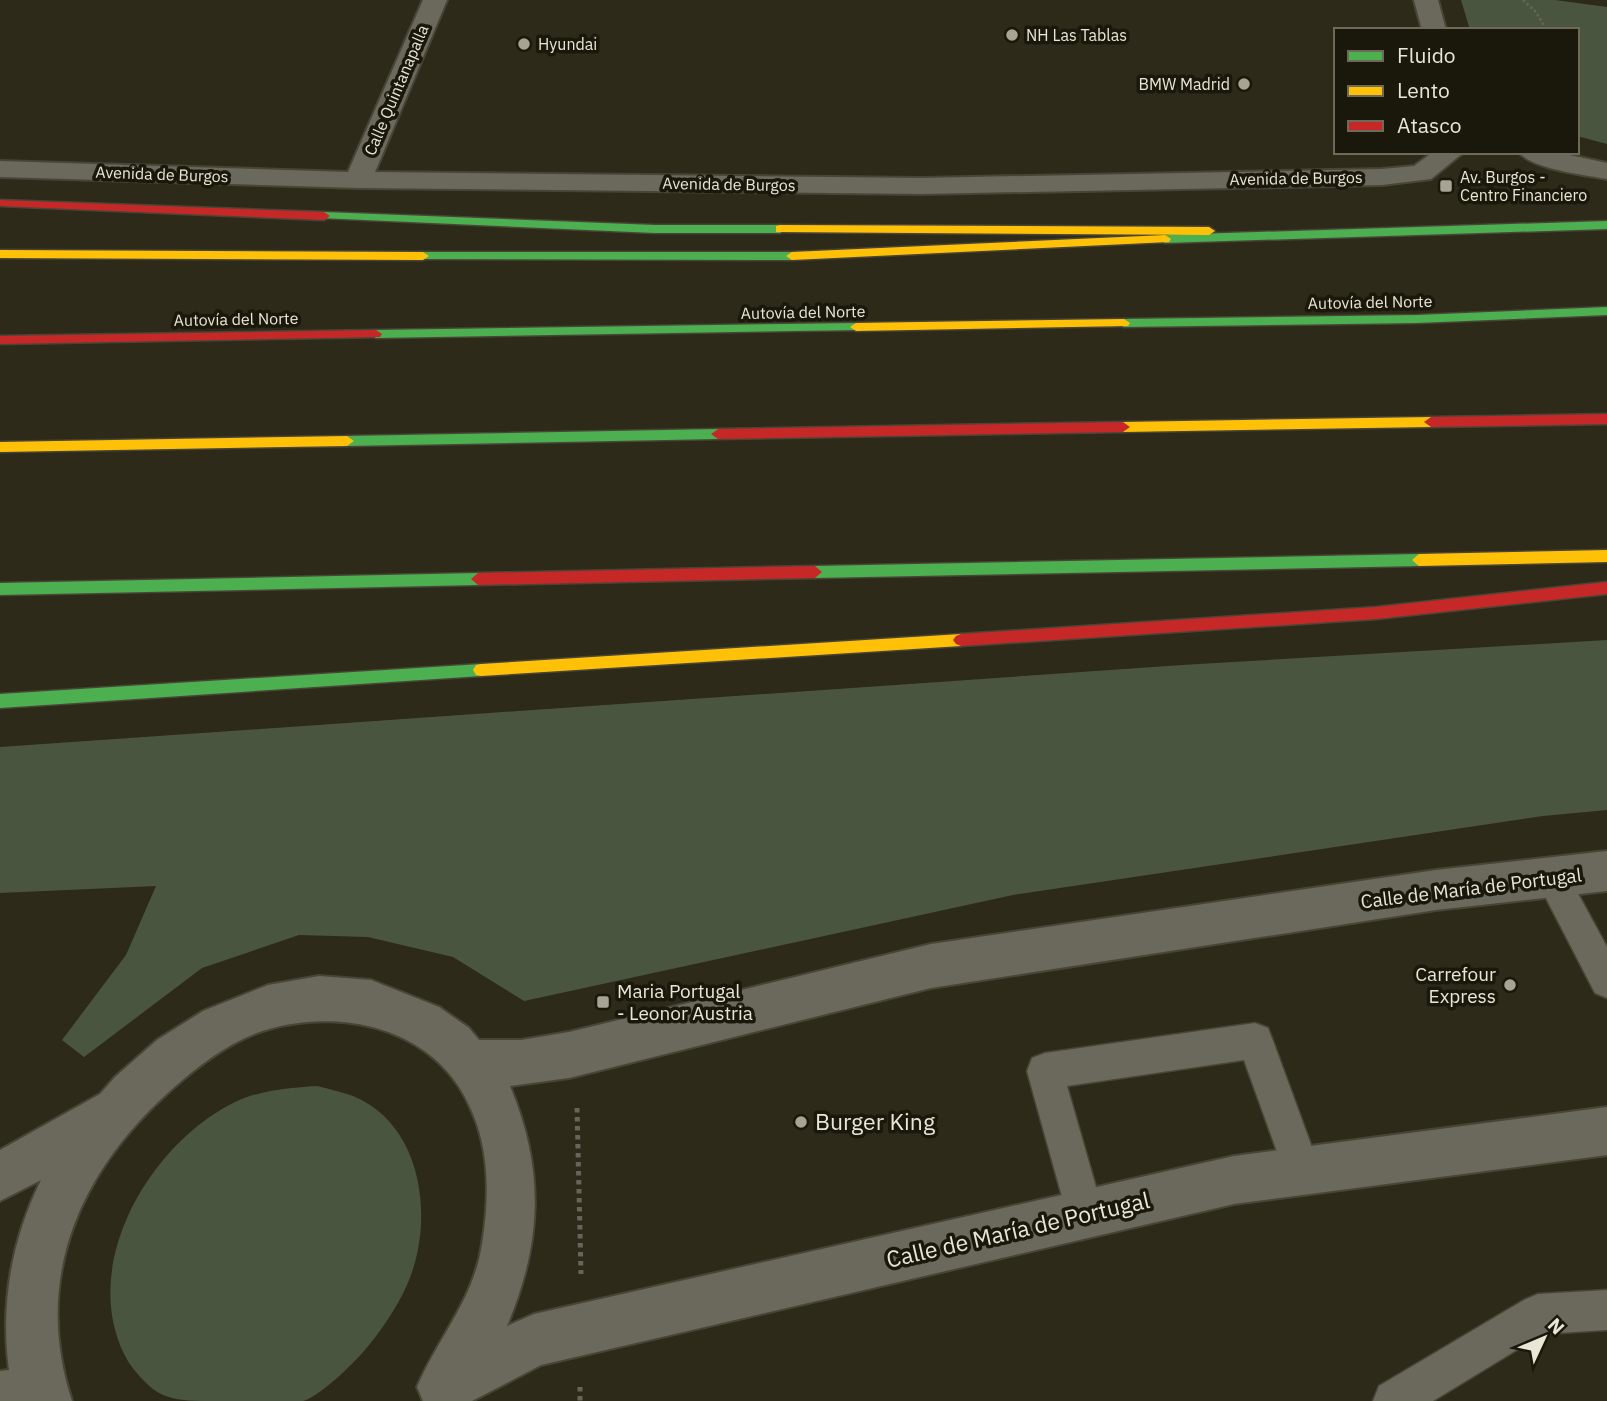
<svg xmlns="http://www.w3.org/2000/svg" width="1607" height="1401" font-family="'IBM Plex Sans',sans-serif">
	<rect width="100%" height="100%" fill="#2e2a19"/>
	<g fill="#4a553f">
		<path d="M 1461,0 L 1555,0 L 1607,7 L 1607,144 L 1577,136 L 1577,30 L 1470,30 Z"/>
		<path d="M 1607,640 L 1607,810 L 1543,816 L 1013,895 L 524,1001 L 453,957 L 368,937 L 299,935 L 202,968 L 84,1057 L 62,1040 L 126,955 L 156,886 L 0,893 L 0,747 L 1182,665 Z"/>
		<path d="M 317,1086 C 329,1089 342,1092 353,1096 C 424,1125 435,1222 407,1285 C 396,1309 381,1331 364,1351 C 353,1364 319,1397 303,1401 C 285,1401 239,1401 218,1401 C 171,1401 157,1401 129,1363 C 75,1272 147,1145 235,1102 C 261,1090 288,1088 317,1086 Z"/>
	</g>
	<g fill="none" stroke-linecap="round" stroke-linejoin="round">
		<defs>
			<g id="lane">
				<path d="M 1551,862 L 1563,866 L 1607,947 L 1607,998 L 1595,993 L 1535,877 L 1539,866 Z"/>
				<path d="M 1255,1023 L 1268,1028 L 1273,1041 L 1321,1172 L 1315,1185 L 1302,1191 L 1289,1185 L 1244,1060 L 1067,1086 L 1104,1215 L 1099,1229 L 1085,1234 L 1071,1229 L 1027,1071 L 1032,1058 L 1045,1053 Z"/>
				<path d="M 1607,1290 L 1607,1330 L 1543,1334 L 1433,1401 L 1373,1401 L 1379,1386 L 1524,1300 L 1538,1294 Z"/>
			</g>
			<g id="street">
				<path d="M 423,0 L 447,0 L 375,172 L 922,178 L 1382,169 L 1414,166 L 1433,152 L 1464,152 L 1431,179 L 1382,185 L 922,194 L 358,188 L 0,177 L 0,161 L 348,172 Z"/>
				<path d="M 1414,0 L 1438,0 L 1446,30 L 1422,30 Z"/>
				<path d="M 1519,152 L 1556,152 L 1607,163 L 1607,179 C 1586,175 1531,169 1519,152 Z"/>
				<path d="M 1607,851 L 1607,891 L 1436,910 L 931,988 L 569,1078 L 510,1086 C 545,1171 542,1242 507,1326 L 534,1314 L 1234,1156 L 1607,1107 L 1607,1155 L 1234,1204 L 541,1365 L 472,1401 L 423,1401 L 417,1387 C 438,1338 474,1299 482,1244 C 489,1202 490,1154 473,1114 C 441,1031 348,1007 269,1029 C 233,1039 199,1065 171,1090 C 79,1172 32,1279 72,1401 L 0,1401 L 0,1371 L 9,1370 C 0,1304 12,1239 41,1180 L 0,1201 L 0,1150 L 100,1094 L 115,1077 L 157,1040 L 203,1011 L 268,985 L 319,976 L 371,980 L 439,1007 L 469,1028 L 479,1040 L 521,1040 L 569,1032 L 931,944 L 1436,870 Z"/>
			</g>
			<g id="fast">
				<path d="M 324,212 L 655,225 L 780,225 L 786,229 L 780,233 L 655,233 L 320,218 L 318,216 Z"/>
				<path d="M 1607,221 L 1607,229 L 1165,243 L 1159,239 L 1165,235 Z"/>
				<path d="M 423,252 L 792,252 L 798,256 L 792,260 L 419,259 L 419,253 Z"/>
				<path d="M 1607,307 L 1607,315 L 1417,323 L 1124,327 L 1118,323 L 1124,319 L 1417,315 Z"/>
				<path d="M 856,323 L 862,327 L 860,330 L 376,338 L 370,334 L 376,330 Z"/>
				<path d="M 718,429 L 725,434 L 718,439 L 347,446 L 340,441 L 347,436 Z"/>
				<path d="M 1419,554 L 1426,560 L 1419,566 L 815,578 L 808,572 L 815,566 Z"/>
				<path d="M 478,573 L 485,579 L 478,585 L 0,595 L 0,583 Z"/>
				<path d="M 481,664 L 486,665 L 489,670 L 486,675 L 481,676 L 0,708 L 0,694 Z"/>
			</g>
			<g id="slow">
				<path d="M 780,225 L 1209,227 L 1215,231 L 1209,235 L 776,232 L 776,226 Z"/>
				<path d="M 1165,235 L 1171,239 L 1169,242 L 792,260 L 786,256 L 792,252 Z"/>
				<path d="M 0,250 L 423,252 L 429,256 L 423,260 L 0,258 Z"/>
				<path d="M 1124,319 L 1130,323 L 1128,326 L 856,331 L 850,327 L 856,323 Z"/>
				<path d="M 1431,417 L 1438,422 L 1431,427 L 1123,432 L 1116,427 L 1123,422 Z"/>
				<path d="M 347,436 L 354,441 L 347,446 L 0,452 L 0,442 Z"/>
				<path d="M 1607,550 L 1607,562 L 1419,566 L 1412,560 L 1419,554 Z"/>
				<path d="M 961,634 L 966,636 L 969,640 L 966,644 L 961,646 L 481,676 L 476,675 L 473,670 L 476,665 L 481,664 Z"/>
			</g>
			<g id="jam">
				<path d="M 0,200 L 324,212 L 330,216 L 324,220 L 0,206 Z"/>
				<path d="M 376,330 L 382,334 L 380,337 L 0,344 L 0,336 Z"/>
				<path d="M 1607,414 L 1607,424 L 1431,427 L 1424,422 L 1431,417 Z"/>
				<path d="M 1123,422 L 1130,427 L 1123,432 L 718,439 L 711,434 L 718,429 Z"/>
				<path d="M 815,566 L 822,572 L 815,578 L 478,585 L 471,579 L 478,573 Z"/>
				<path d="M 1607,582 L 1607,594 L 1376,619 L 961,646 L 956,644 L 953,640 L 956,636 L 961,634 L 1376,607 Z"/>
			</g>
		</defs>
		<use href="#lane" stroke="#484538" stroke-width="3"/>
		<use href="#street" stroke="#484538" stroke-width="4"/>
		<use href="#fast" stroke="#484538" stroke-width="3"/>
		<use href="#slow" stroke="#484538" stroke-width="3"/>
		<use href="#jam" stroke="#484538" stroke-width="3"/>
		<path stroke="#676559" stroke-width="2.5" stroke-dasharray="2.5 2.5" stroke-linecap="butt" d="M 1523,0 L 1536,12 L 1544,26 L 1543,30"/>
		<g stroke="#676559" stroke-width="5" stroke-dasharray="4.5 4.5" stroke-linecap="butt">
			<path d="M 577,1108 L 581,1274"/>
			<path d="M 580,1387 L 580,1401"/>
		</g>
		<use href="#lane" fill="#6b685c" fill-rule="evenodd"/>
		<use href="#street" fill="#6b685c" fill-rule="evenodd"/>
		<use href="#fast" fill="#4caf50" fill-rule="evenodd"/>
		<use href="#slow" fill="#ffc107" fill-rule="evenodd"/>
		<use href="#jam" fill="#c62828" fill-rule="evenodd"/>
	</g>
	<g fill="#a8a493" stroke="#1a170b" stroke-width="2.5">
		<circle cx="1012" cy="35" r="7"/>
		<circle cx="524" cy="44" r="7"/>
		<circle cx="1244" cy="84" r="7"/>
		<rect x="1439" y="179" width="14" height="14" rx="3.5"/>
		<circle cx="1510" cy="985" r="7"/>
		<rect x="596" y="995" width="14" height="14" rx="3.5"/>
		<circle cx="801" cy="1122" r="7"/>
	</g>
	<g text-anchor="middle" stroke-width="7" stroke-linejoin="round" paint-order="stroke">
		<g font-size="16" fill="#eae6d5" stroke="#1a170b" text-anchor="start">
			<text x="1026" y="41">NH Las Tablas</text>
			<text x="538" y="50">Hyundai</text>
			<text x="1230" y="90" text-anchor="end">BMW Madrid</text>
			<text x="1460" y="183">Av. Burgos -<tspan x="1460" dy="18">Centro Financiero</tspan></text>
		</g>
		<g font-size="16" fill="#eae6d5" stroke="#1a170b">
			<text transform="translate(396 90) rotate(-67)" y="6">Calle Quintanapalla</text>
			<text transform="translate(162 174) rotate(2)" y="6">Avenida de Burgos</text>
			<text transform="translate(1296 178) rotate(-1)" y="6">Avenida de Burgos</text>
			<text transform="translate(729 184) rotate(1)" y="6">Avenida de Burgos</text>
			<text transform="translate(1370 302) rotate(-1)" y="6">Autovía del Norte</text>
			<text transform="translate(803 312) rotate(-1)" y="6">Autovía del Norte</text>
			<text transform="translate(236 319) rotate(-1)" y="6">Autovía del Norte</text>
		</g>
		<g font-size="19" fill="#eae6d5" stroke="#1a170b">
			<text transform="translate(1471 888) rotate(-7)" y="7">Calle de María de Portugal</text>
		</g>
		<g font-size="19" fill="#eae6d5" stroke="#1a170b" text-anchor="end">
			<text x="1496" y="981">Carrefour<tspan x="1496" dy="22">Express</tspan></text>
			<text x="617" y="998" text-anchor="start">Maria Portugal<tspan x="617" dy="22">- Leonor Austria</tspan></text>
		</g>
		<g font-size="23" fill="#eae6d5" stroke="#1a170b" text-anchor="start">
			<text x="815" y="1130">Burger King</text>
		</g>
		<g font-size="23" fill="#eae6d5" stroke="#1a170b">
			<text transform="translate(1018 1230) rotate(-13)" y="8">Calle de María de Portugal</text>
		</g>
	</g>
	<rect x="1334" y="28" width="245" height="126" fill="#1a170b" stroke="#6d6a5c" stroke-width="2"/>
	<rect x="1348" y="51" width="35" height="10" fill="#4caf50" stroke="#6d6a5c" stroke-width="2"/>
	<text x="1397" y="63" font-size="21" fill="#eae6d5">Fluido</text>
	<rect x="1348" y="86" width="35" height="10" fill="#ffc107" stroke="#6d6a5c" stroke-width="2"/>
	<text x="1397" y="98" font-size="21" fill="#eae6d5">Lento</text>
	<rect x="1348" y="121" width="35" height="10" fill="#c62828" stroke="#6d6a5c" stroke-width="2"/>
	<text x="1397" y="133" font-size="21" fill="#eae6d5">Atasco</text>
	<g transform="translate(1544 1338) rotate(46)" stroke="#1a170b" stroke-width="5" paint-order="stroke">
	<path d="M0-5L12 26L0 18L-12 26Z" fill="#eae6d5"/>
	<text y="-10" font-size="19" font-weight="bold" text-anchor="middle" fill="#eae6d5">N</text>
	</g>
</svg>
